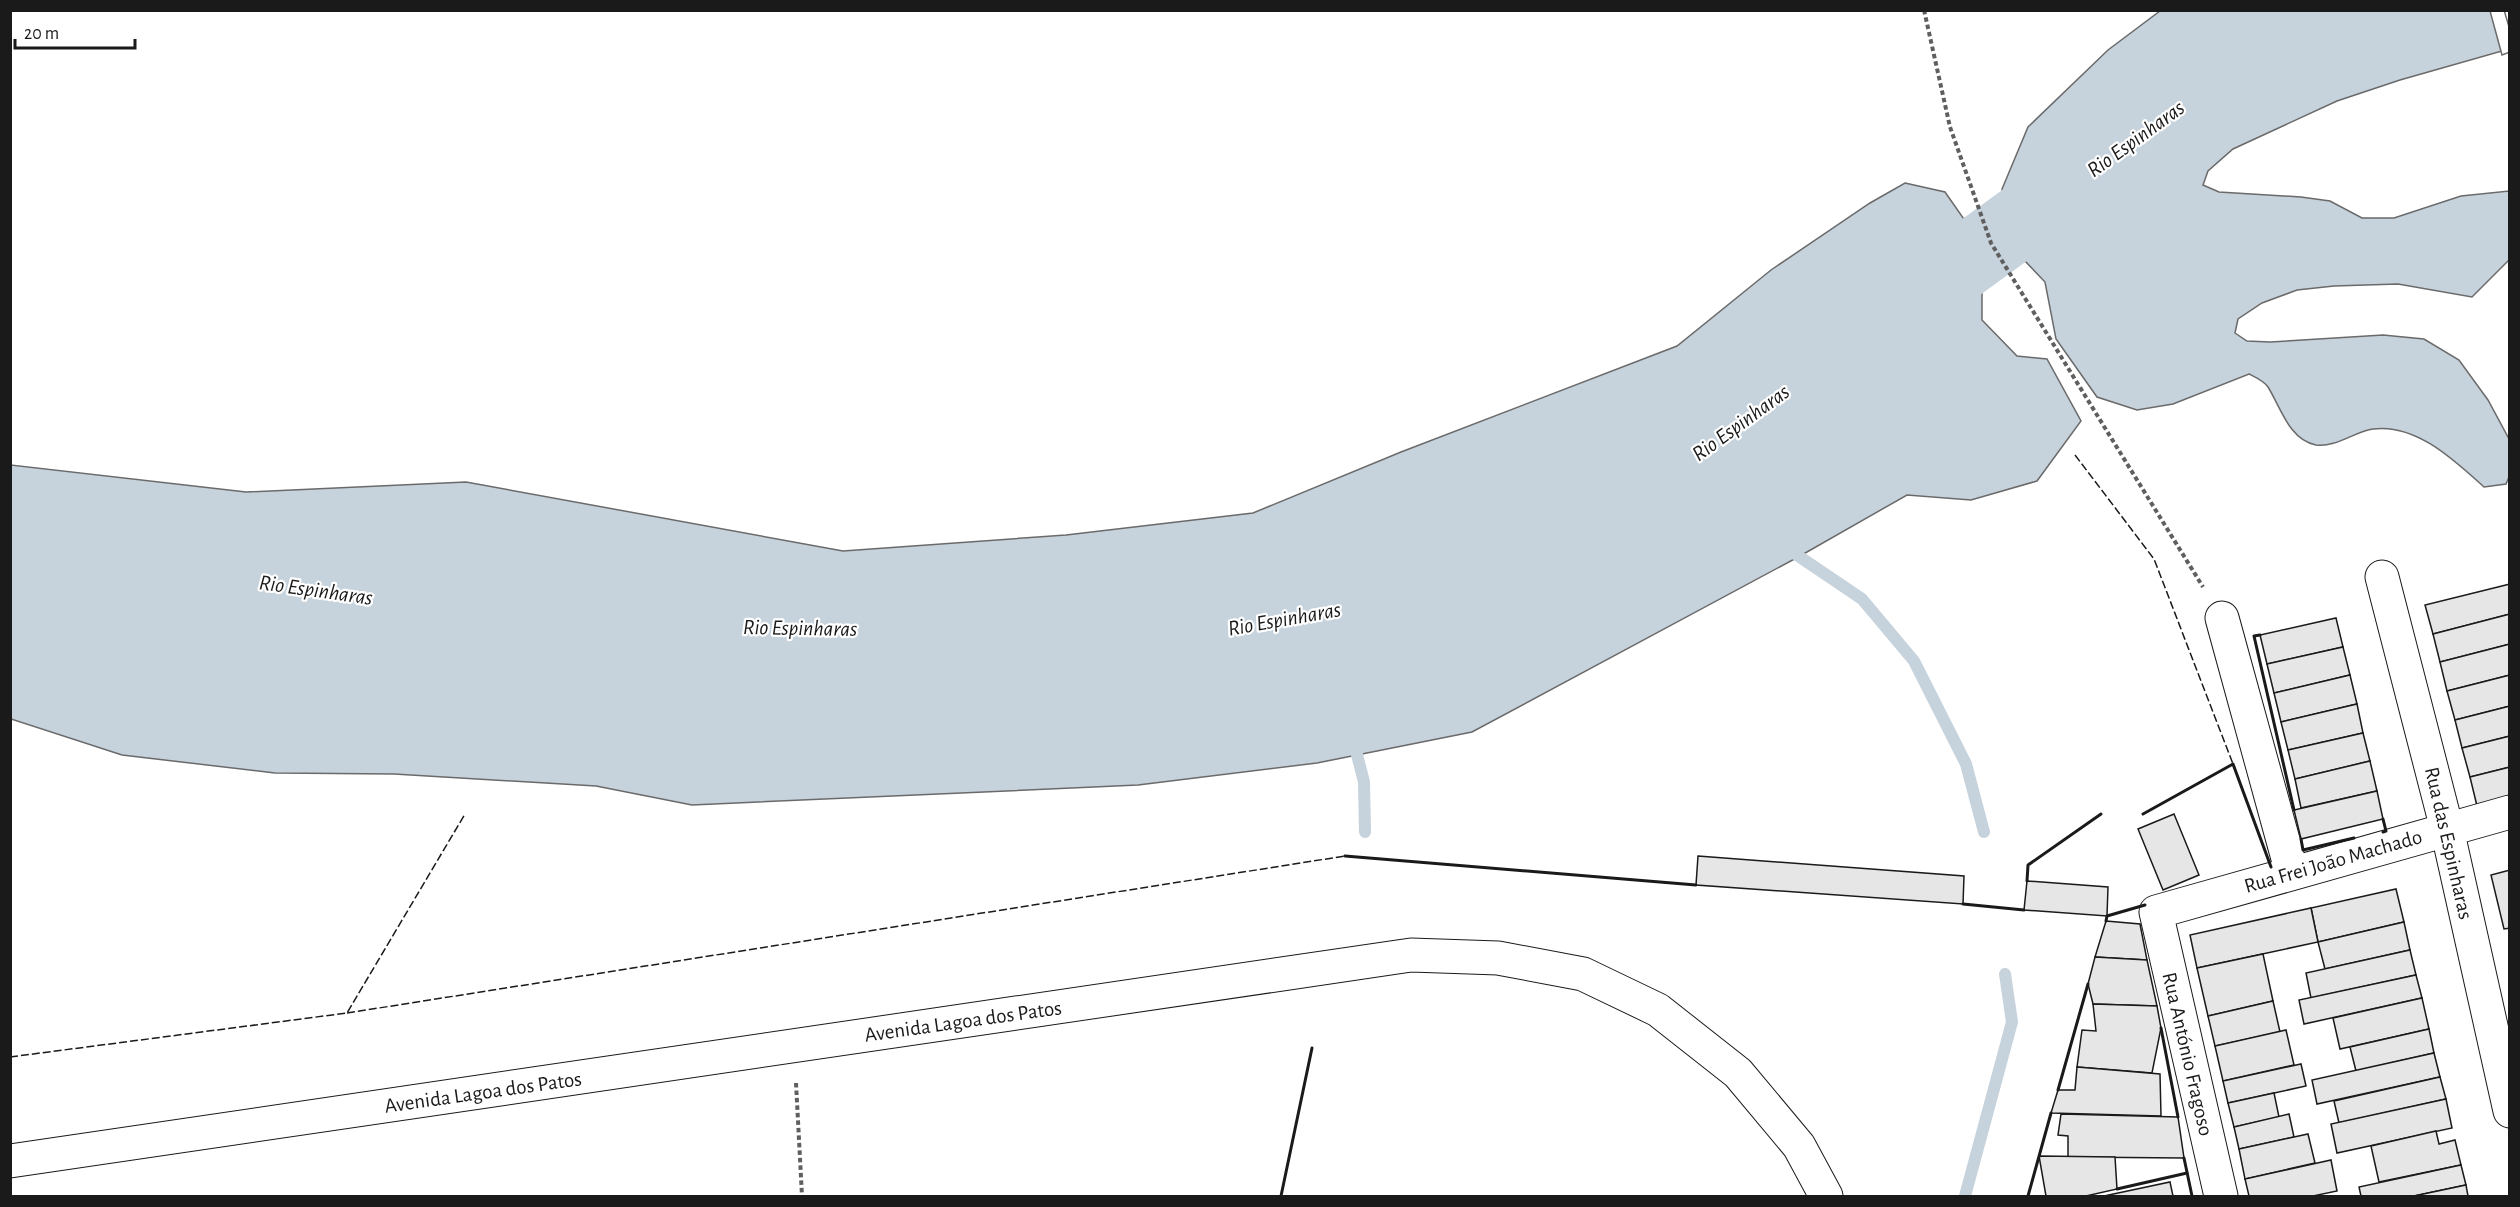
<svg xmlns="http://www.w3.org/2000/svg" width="2520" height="1207" font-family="'Alegreya Sans',sans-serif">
	<rect width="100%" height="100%" fill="#fff"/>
	<g fill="#c6d2dc" stroke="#6a6a6a" stroke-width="1.5">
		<path d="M 2160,11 L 2501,11 L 2509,49 L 2400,80 L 2337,101 L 2233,149 L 2208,171 L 2203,185 L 2219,192 L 2301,197 L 2330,201 L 2362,218 L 2394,218 L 2461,196 L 2509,191 L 2509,260 L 2472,297 L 2398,284 L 2334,286 L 2297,290 L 2262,303 L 2238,319 L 2235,333 L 2247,341 L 2270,342 L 2383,335 L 2424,339 L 2459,360 L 2488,400 L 2509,439 L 2509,477 L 2506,484 L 2484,487 C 2455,461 2416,423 2373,429 C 2356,431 2335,448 2316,445 C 2289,440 2280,406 2268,387 C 2264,381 2255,377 2249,374 L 2173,404 L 2137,410 L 2097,397 L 2056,339 L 2045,282 L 2025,261 L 2007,219 L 2002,189 L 2028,127 L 2108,50 Z"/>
		<path d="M 1905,183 L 1945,192 L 1966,222 L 1982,284 L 1982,320 L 2017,356 L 2047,359 L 2081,421 L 2037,481 L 1971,500 L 1907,495 L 1800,556 L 1472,732 L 1317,763 L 1138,785 L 692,805 L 596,786 L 394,774 L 275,773 L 122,755 L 11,719 L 11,465 L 246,492 L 466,482 L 843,551 L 1066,535 L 1253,513 L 1401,452 L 1677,346 L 1771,270 L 1870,203 Z"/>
	</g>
	<path fill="#fff" stroke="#6a6a6a" stroke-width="1.5" d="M 2504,10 L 2510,30 L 2510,52 L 2502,55 L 2490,11 Z"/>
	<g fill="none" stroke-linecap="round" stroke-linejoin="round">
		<g stroke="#c6d2dc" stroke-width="12">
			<path d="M 1788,549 L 1862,599 L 1914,661 L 1966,764 L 1984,832"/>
			<path d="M 1353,739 L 1364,782 L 1365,832"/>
			<path d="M 1965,1196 L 2012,1022 L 2005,974"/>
		</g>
		<path stroke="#c6d2dc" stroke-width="72" d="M 1894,313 L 2091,170"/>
	</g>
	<g fill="#e6e6e6" stroke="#1a1a1a" stroke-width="1.5">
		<path d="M 2510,584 L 2510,614 L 2433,634 L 2425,605 Z"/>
		<path d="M 2510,614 L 2510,644 L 2440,662 L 2433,634 Z"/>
		<path d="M 2336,618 L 2343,647 L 2267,664 L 2260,635 Z"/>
		<path d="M 2510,644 L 2510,675 L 2447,691 L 2440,662 Z"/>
		<path d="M 2343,647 L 2350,675 L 2274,693 L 2267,664 Z"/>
		<path d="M 2350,675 L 2357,704 L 2281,722 L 2274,693 Z"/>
		<path d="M 2510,675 L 2510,706 L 2455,720 L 2447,691 Z"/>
		<path d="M 2357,704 L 2363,733 L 2288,750 L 2281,722 Z"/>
		<path d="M 2510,706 L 2510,736 L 2462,748 L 2455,720 Z"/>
		<path d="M 2363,733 L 2370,761 L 2295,779 L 2288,750 Z"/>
		<path d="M 2510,736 L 2510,767 L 2470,777 L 2462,748 Z"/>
		<path d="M 2370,761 L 2377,791 L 2301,808 L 2295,779 Z"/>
		<path d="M 2510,767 L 2510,797 L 2477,806 L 2470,777 Z"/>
		<path d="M 2377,791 L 2383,819 L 2301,839 L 2294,810 Z"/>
		<path d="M 2174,814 L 2199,875 L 2163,890 L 2138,829 Z"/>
		<path d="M 1698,856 L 1964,876 L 1963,904 L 1696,885 Z"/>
		<path d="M 2510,870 L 2510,928 L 2504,929 L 2491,875 Z"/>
		<path d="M 2027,881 L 2108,887 L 2107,916 L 2024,910 Z"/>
		<path d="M 2396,889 L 2404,922 L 2318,942 L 2311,908 Z"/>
		<path d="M 2311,908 L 2318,942 L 2197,968 L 2190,935 Z"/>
		<path d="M 2106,921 L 2140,924 L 2147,960 L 2095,957 Z"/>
		<path d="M 2404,922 L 2410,950 L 2325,969 L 2318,942 Z"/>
		<path d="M 2410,950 L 2416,975 L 2311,998 L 2306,973 Z"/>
		<path d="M 2263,954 L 2273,1001 L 2208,1016 L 2197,968 Z"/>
		<path d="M 2095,957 L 2147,960 L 2157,1006 L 2093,1004 L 2088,984 Z"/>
		<path d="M 2416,975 L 2422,998 L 2304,1024 L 2299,1000 Z"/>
		<path d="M 2422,998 L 2429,1029 L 2340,1049 L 2333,1018 Z"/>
		<path d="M 2273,1001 L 2280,1032 L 2215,1046 L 2208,1016 Z"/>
		<path d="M 2093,1004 L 2157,1006 L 2161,1028 L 2152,1073 L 2077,1067 L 2082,1030 L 2096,1031 Z"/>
		<path d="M 2429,1029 L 2434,1053 L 2356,1071 L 2350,1047 Z"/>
		<path d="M 2286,1030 L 2294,1065 L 2223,1081 L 2215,1046 Z"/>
		<path d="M 2434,1053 L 2440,1077 L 2317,1104 L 2312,1080 Z"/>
		<path d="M 2301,1064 L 2306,1086 L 2228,1103 L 2223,1081 Z"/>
		<path d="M 2077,1067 L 2160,1074 L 2161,1116 L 2051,1113 L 2058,1090 L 2075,1090 Z"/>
		<path d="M 2440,1077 L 2446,1099 L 2339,1123 L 2334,1101 Z"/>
		<path d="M 2274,1093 L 2279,1117 L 2234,1127 L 2228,1103 Z"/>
		<path d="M 2446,1099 L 2452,1128 L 2337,1153 L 2331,1124 Z"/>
		<path d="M 2061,1114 L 2178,1117 L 2184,1158 L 2068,1157 L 2068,1136 L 2058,1135 Z"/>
		<path d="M 2289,1114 L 2294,1137 L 2239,1149 L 2234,1127 Z"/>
		<path d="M 2436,1131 L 2439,1144 L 2455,1140 L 2461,1165 L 2379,1182 L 2371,1146 Z"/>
		<path d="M 2308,1134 L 2315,1163 L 2245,1179 L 2239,1149 Z"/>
		<path d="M 2039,1156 L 2115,1157 L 2117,1189 L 2086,1196 L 2046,1196 Z"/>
		<path d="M 2331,1160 L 2337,1191 L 2313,1196 L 2249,1196 L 2245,1179 Z"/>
		<path d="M 2461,1165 L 2466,1185 L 2414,1196 L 2361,1196 L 2359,1187 Z"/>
		<path d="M 2170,1182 L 2173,1196 L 2104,1196 Z"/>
		<path d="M 2466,1185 L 2468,1196 L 2414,1196 Z"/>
	</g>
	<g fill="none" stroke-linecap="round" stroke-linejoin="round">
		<defs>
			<g id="minor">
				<path d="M 2382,577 L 2447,829 L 2510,1111"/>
				<path d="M 2222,618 L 2292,873"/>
				<path d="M 10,1161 L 1411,955 L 1498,958 L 1583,974 L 1658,1010 L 1738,1073 L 1799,1146 L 1826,1196"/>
				<path d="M 2221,1196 L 2156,912 L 2510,812"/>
			</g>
		</defs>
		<use href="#minor" stroke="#1a1a1a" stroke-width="35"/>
		<g stroke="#5f5f5f" stroke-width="4" stroke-dasharray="4.5 3" stroke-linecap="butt">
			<path d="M 1924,10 L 1950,127 L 1991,243 L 2203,587"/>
			<path d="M 796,1083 L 802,1196"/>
		</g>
		<use href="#minor" stroke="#fff" stroke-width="33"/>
		<g stroke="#1a1a1a" stroke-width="1.5" stroke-dasharray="8 3" stroke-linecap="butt">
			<path d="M 2075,455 L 2154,559 L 2233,764"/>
			<path d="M 347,1013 L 1345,856"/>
			<path d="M 10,1057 L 347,1013 L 465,814"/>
		</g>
		<g stroke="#1a1a1a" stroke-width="3">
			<path d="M 2260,635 L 2254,636 L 2294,810"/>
			<path d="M 2143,814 L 2233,764 L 2271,867"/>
			<path d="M 2383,819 L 2386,831 L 2383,832"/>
			<path d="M 2301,839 L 2303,850 L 2354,838"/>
			<path d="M 1345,856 L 1696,885"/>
			<path d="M 2027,881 L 2028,865 L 2101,814"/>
			<path d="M 1963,904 L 2024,910"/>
			<path d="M 2106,921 L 2107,916 L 2145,905"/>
			<path d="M 2161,1028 L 2178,1117"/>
			<path d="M 2058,1090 L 2088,984"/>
			<path d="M 2184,1158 L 2192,1196"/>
			<path d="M 2117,1189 L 2187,1173"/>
			<path d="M 1281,1196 L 1312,1048"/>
			<path d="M 2028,1196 L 2051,1113"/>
		</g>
	</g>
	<g text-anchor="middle" stroke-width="4.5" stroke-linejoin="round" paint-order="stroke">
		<g font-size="21" fill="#1a1a1a" stroke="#fff">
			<text transform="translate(2449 843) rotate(77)" y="7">Rua das Espinharas</text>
			<text transform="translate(2333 861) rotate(-16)" y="7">Rua Frei João Machado</text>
			<text transform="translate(963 1021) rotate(-8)" y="7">Avenida Lagoa dos Patos</text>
			<text transform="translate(2188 1054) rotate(77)" y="7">Rua António Fragoso</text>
			<text transform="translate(483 1092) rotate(-8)" y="7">Avenida Lagoa dos Patos</text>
		</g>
		<g font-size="22" font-style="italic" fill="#1a1a1a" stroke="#fff">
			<text transform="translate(2135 138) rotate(-36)" y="8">Rio Espinharas</text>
			<text transform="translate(1740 422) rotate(-36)" y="8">Rio Espinharas</text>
			<text transform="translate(316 589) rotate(8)" y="8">Rio Espinharas</text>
			<text transform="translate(1284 618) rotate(-10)" y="8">Rio Espinharas</text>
			<text transform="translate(800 627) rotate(1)" y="8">Rio Espinharas</text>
		</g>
	</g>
	<rect width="2520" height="1207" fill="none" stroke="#1a1a1a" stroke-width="24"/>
	<path d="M15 39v9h120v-9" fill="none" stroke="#1a1a1a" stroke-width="3"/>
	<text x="24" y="39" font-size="18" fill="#1a1a1a" stroke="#ffffff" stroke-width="4.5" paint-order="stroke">20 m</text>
</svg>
